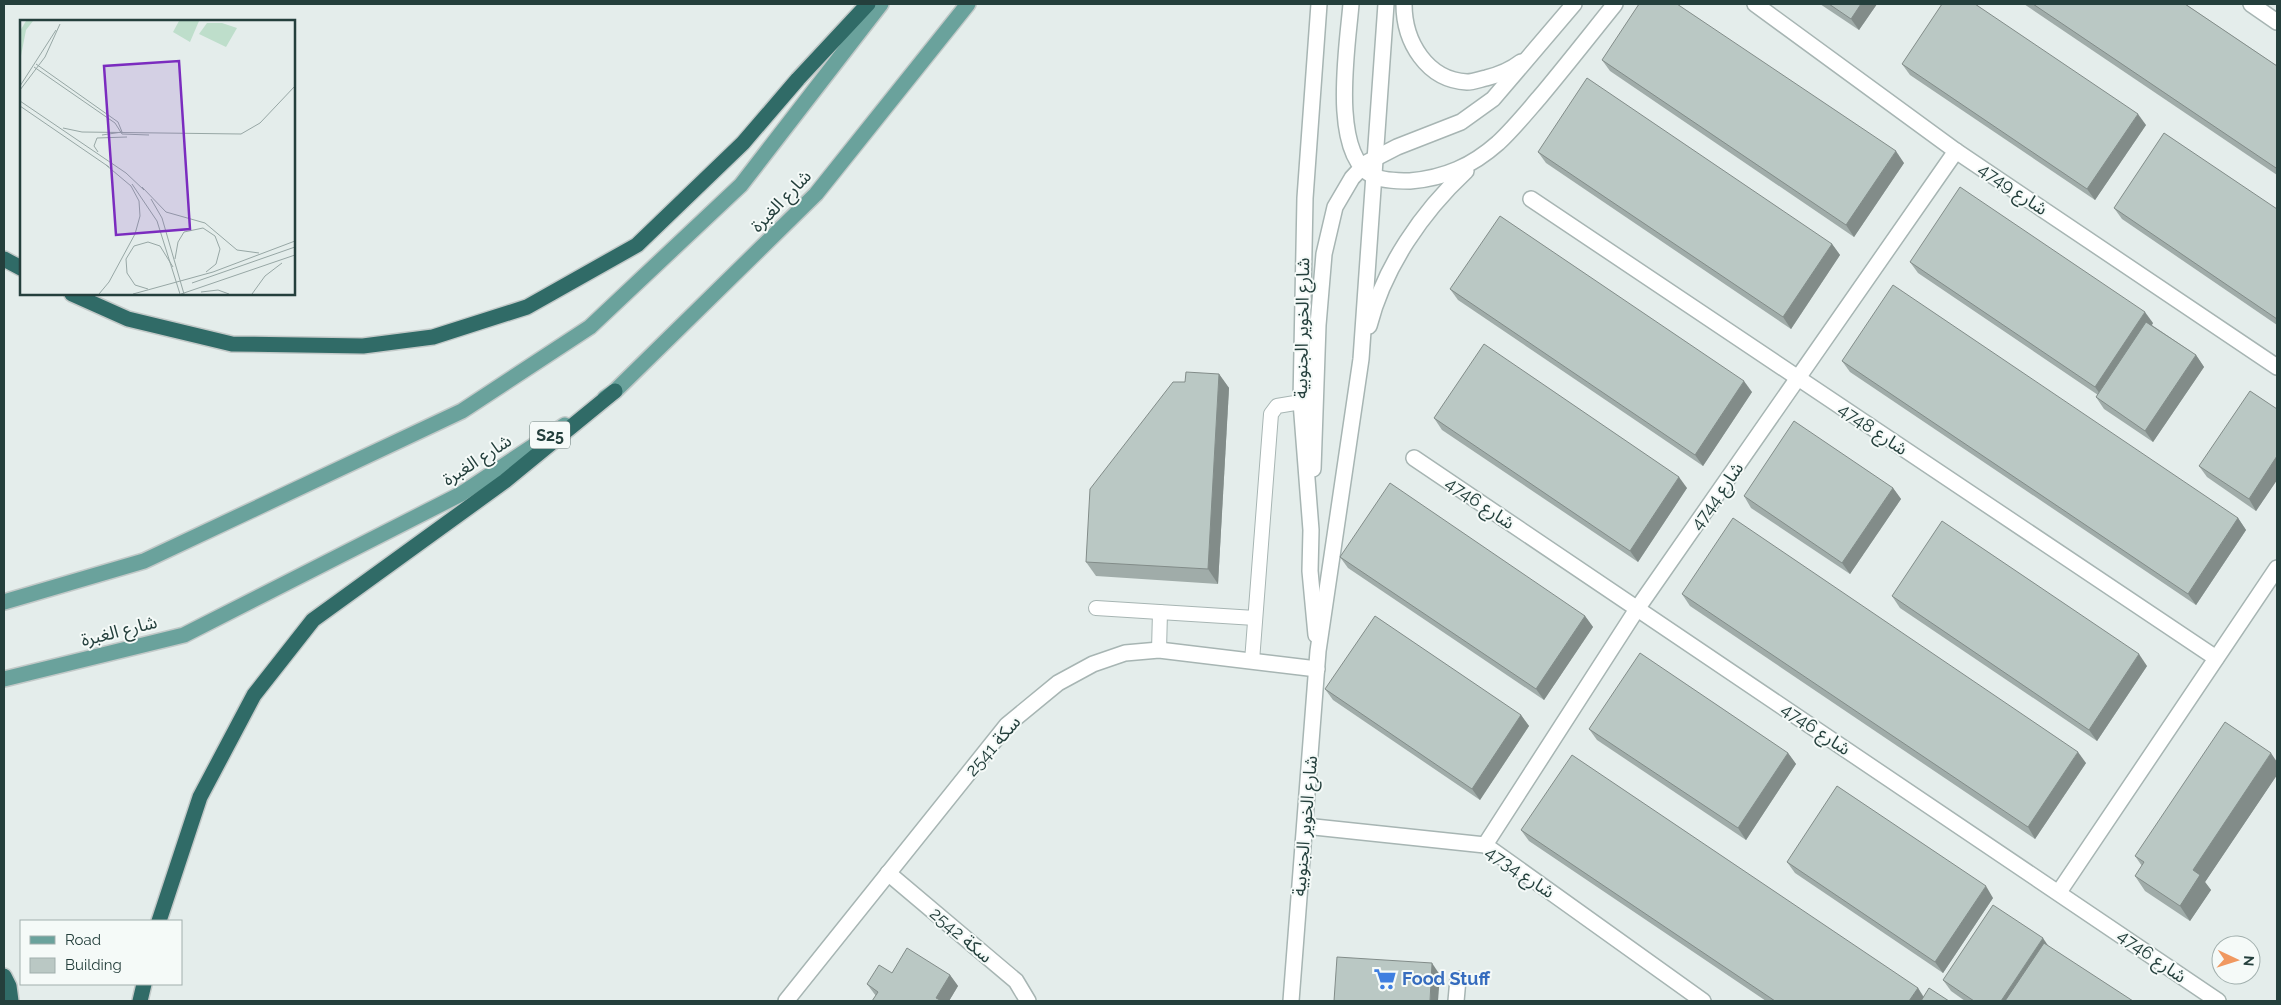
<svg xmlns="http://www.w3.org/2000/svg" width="2281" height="1005" font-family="Raleway,'Noto Sans Arabic',sans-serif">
	<rect width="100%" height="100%" fill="#e4edeb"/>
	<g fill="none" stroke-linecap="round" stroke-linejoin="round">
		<defs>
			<g id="service">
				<path d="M 1096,608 L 1255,618"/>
				<path d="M 1159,650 L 1160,612"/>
				<path d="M 1252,661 L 1271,414 L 1277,406 L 1301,402"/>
			</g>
			<g id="minor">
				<path d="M 1755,4 L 1956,151 L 2277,367"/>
				<path d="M 2251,4 L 2277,22"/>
				<path d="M 1531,199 L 2216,658"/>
				<path d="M 1414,458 L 2218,1001"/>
				<path d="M 1305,826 L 1485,845 L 1703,1001"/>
				<path d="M 1485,845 L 1637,609 L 1956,151"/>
				<path d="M 888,873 L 1016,981 L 1028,1001"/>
				<path d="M 2059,892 L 2277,568"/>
				<path d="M 786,1001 L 1007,725 L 1058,683 L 1093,664 L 1125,653 L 1159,650 L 1317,669"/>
				<path d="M 1456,1001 L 1458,979"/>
			</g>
			<g id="tertiary">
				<path d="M 1351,4 C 1348,43 1329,154 1373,176 C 1383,181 1400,181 1410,181 C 1445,178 1472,166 1498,143 C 1513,129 1526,113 1539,98 C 1565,67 1590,35 1615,4"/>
				<path d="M 1404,4 C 1404,42 1427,80 1467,82 C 1473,82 1481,79 1486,78 C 1498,75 1512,69 1521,62"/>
				<path d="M 1369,326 C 1384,267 1422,212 1466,171"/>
				<path d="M 1313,469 L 1318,325 L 1324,254 L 1335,207 L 1352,178 L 1366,163 L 1397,147 L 1461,122 L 1493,99 L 1574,4"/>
				<path d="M 1316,635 L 1310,571 L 1311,530 L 1301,402 L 1305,198 L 1319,4"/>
				<path d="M 1291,1001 L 1318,651 L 1361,359 L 1386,4"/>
			</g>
			<g id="primary">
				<path d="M 605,398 L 615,391 L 816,194 L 968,4"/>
				<path d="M 4,602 L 144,561 L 462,411 L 590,327 L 741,185 L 881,4"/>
				<path d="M 4,679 L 184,635 L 461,494 L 565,425"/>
			</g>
			<g id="motorway">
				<path d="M 4,259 L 21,268"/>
				<path d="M 72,294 L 128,319 L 232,344 L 363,346 L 433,337 L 527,307 L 637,245 L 743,143 L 798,79 L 868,4"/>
				<path d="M 159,921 L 200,797 L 254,695 L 313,620 L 505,481 L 615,391"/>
				<path d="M 4,976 L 9,986 L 11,1001"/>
				<path d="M 140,1001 L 144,984"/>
			</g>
		</defs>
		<use href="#service" stroke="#a7b5b3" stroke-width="16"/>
		<use href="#minor" stroke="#a7b5b3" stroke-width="18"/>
		<use href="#tertiary" stroke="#a7b5b3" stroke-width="18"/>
		<use href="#primary" stroke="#c2c9c8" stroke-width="18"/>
		<use href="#motorway" stroke="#c2c9c8" stroke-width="18"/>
		<use href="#service" stroke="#fff" stroke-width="14"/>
		<use href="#minor" stroke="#fff" stroke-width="15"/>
		<use href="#tertiary" stroke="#fff" stroke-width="15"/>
		<use href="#primary" stroke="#6aa29c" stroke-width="15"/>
		<use href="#motorway" stroke="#306b67" stroke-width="15"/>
	</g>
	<g fill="#a0aca9">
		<path d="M 1820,4 L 1877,4 L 1859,30 Z"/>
		<path d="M 2024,4 L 2185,4 L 2277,66 L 2277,175 Z"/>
		<path d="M 1602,60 L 1904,163 L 1854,237 L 1610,71 Z"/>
		<path d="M 1902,64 L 2146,125 L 2095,200 L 1910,75 Z"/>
		<path d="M 1538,152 L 1832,244 L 1840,255 L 1791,329 L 1546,163 Z"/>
		<path d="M 2114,208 L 2277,209 L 2277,325 L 2122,219 Z"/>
		<path d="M 1910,262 L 2153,323 L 2152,325 L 2196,355 L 2204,367 L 2153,442 L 2104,409 L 2096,397 L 2098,395 L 1918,273 Z"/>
		<path d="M 1450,289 L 1752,392 L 1703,466 L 1458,300 Z"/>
		<path d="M 1842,361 L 2238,518 L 2246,530 L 2196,605 L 1850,372 Z"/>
		<path d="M 1219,374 L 1229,388 L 1218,584 L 1096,576 L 1086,562 L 1185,382 Z"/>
		<path d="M 2277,409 L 2277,480 L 2256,511 L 2207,477 L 2199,466 Z"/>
		<path d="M 1434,418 L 1687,488 L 1638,562 L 1442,430 Z"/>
		<path d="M 1893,488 L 1901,499 L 1850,574 L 1751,508 L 1744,496 Z"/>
		<path d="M 1340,557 L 1585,616 L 1593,627 L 1544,700 L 1348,568 Z"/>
		<path d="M 1682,594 L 2086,763 L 2035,839 L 1690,606 Z"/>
		<path d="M 1892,596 L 2147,666 L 2097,741 L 1900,608 Z"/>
		<path d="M 1325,689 L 1521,715 L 1529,726 L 1480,800 L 1333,700 Z"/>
		<path d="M 1589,729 L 1788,753 L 1796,764 L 1746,840 L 1597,740 Z"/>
		<path d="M 2277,762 L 2277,775 L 2205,882 L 2211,890 L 2190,921 L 2145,891 L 2135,876 L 2142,866 L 2135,856 Z"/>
		<path d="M 1521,830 L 1918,988 L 1924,997 L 1949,1001 L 1766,1001 L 1529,841 Z"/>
		<path d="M 1787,862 L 1993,898 L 1943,973 L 1795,873 Z"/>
		<path d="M 892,973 L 950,975 L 958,986 L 949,1001 L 872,1001 L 876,996 L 867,984 Z"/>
		<path d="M 1943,980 L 2133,1001 L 1965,1001 L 1951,991 Z"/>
	</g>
	<g fill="#828c89">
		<path d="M 1861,4 L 1877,4 L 1859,30 L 1851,19 Z"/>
		<path d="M 2138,114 L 2146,125 L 2095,200 L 2087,189 Z"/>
		<path d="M 1896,151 L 1904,163 L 1854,237 L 1846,225 Z"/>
		<path d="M 1832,244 L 1840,255 L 1791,329 L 1783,317 Z"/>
		<path d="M 2145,312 L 2153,323 L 2103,398 L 2095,387 Z"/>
		<path d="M 2196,355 L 2204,367 L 2153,442 L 2145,431 Z"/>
		<path d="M 1219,374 L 1229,388 L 1218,584 L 1208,569 Z"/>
		<path d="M 1744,381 L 1752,392 L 1703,466 L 1695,455 Z"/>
		<path d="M 2277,456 L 2277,480 L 2256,511 L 2249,499 Z"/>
		<path d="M 1679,477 L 1687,488 L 1638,562 L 1630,551 Z"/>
		<path d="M 1893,488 L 1901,499 L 1850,574 L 1842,563 Z"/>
		<path d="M 2238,518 L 2246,530 L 2196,605 L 2188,594 Z"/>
		<path d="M 1585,616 L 1593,627 L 1544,700 L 1536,689 Z"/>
		<path d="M 2139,654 L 2147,666 L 2097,741 L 2089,730 Z"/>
		<path d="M 1521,715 L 1529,726 L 1480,800 L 1472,789 Z"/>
		<path d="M 2078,752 L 2086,763 L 2035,839 L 2028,827 Z"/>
		<path d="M 1788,753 L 1796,764 L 1746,840 L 1738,828 Z"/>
		<path d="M 2271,753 L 2277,762 L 2277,775 L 2205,882 L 2211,890 L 2190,921 L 2180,906 L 2193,870 Z"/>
		<path d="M 1986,886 L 1993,898 L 1943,973 L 1935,962 Z"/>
		<path d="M 2043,938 L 2051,950 L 2016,1001 L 2001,1001 Z"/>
		<path d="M 1432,963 L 1440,975 L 1438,1001 L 1430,1001 Z"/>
		<path d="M 950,975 L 958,986 L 949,1001 L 939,1001 L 936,998 Z"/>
		<path d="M 1918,988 L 1925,1000 L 1924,1001 L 1909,1001 Z"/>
	</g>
	<g fill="#bac8c4" stroke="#828c89">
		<path d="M 1639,4 L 1677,4 L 1896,151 L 1846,225 L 1602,60 Z"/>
		<path d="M 1829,4 L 1861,4 L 1851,19 Z"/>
		<path d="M 1942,4 L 1975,4 L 2138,114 L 2087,189 L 1902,64 Z"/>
		<path d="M 2033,4 L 2185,4 L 2277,66 L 2277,166 L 2276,168 Z"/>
		<path d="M 1587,78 L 1832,244 L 1783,317 L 1538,152 Z"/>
		<path d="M 2164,133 L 2277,209 L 2277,319 L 2114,208 Z"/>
		<path d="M 1960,187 L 2145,312 L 2095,387 L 1910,262 Z"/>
		<path d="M 1500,216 L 1744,381 L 1695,455 L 1450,289 Z"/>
		<path d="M 1893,285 L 2238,518 L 2188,594 L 1842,361 Z"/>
		<path d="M 2146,322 L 2196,355 L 2145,431 L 2096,397 Z"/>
		<path d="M 1484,344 L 1679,477 L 1630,551 L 1434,418 Z"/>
		<path d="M 1186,372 L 1219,374 L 1208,569 L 1086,562 L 1090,489 L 1173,382 L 1185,382 Z"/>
		<path d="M 2250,391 L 2277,409 L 2277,456 L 2249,499 L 2199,466 Z"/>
		<path d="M 1794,421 L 1893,488 L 1842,563 L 1744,496 Z"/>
		<path d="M 1390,483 L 1585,616 L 1536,689 L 1340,557 Z"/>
		<path d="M 1733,518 L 2078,752 L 2028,827 L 1682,594 Z"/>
		<path d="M 1942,521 L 2139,654 L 2089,730 L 1892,596 Z"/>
		<path d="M 1375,616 L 1521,715 L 1472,789 L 1325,689 Z"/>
		<path d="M 1640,653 L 1788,753 L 1738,828 L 1589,729 Z"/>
		<path d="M 2225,722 L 2271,753 L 2193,870 L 2200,875 L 2180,906 L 2135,876 L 2144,862 L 2135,856 Z"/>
		<path d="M 1572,755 L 1918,988 L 1909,1001 L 1775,1001 L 1521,830 Z"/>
		<path d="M 1837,786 L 1986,886 L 1935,962 L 1787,862 Z"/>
		<path d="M 1993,905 L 2043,938 L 2001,1001 L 1974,1001 L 1943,980 Z"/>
		<path d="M 2044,943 L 2133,1001 L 2005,1001 Z"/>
		<path d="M 907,948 L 950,975 L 936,998 L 942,1001 L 872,1001 L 878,992 L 867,984 L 879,965 L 892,973 Z"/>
		<path d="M 1337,957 L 1432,963 L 1430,1001 L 1334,1001 Z"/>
		<path d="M 1929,988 L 1949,1001 L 1921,1001 Z"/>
	</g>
	<defs>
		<symbol id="supermarket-bare" viewBox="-9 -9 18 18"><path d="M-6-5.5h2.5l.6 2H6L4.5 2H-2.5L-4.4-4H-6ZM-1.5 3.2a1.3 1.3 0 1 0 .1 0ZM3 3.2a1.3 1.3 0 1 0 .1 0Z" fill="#3f7fe0" stroke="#f5faf8" stroke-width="2.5" paint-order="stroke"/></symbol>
	</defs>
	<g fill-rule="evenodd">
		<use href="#supermarket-bare" x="1369" y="963" width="32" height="32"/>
	</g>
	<g text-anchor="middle" stroke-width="4" stroke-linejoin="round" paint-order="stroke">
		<rect fill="#f5faf8" stroke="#637774" stroke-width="1" x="530" y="421.5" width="40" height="27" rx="4"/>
		<g font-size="16" font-weight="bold" fill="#243f3c">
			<text x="550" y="441">S25</text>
		</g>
		<g font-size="18" fill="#243f3c" stroke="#f5faf8">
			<text transform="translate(2013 189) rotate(34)" y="6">4749 شارع</text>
			<text transform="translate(781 201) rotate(-46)" y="6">شارع الغبرة</text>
			<text transform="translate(1302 328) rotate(-89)" y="6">شارع الخوير الجنوبية</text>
			<text transform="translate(1873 429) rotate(34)" y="6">4748 شارع</text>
			<text transform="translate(477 460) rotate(-33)" y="6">شارع الغبرة</text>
			<text transform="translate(1717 496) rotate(-55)" y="6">4744 شارع</text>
			<text transform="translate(1480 503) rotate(34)" y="6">4746 شارع</text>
			<text transform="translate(119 631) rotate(-14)" y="6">شارع الغبرة</text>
			<text transform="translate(1816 729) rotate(34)" y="6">4746 شارع</text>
			<text transform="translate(993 746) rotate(-49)" y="6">سكة 2541</text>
			<text transform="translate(1305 826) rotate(-85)" y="6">شارع الخوير الجنوبية</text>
			<text transform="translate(1520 872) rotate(34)" y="6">4734 شارع</text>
			<text transform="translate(961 935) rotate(40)" y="6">سكة 2542</text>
			<text transform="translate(2152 956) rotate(35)" y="6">4746 شارع</text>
		</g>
		<g font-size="18" font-weight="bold" fill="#366cbe" stroke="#f5faf8" text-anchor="start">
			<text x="1402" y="985">Food Stuff</text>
		</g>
	</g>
	<g transform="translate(20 20)">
		<rect width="275" height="275" fill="#e4edeb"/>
		<path d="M 6,1 L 13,1 L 6,10 L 0,41 L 0,11 ZM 159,1 L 179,1 L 170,22 L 153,12 ZM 187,3 L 202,3 L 217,8 L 206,27 L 179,14 Z" fill="#bedecb"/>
		<path fill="none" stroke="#97a7a5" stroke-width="1" d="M 16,44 L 98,102 L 102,112M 14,47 L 95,103 L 102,114 L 129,115M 0,66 L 36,10M 0,70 L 25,37 L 40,4M 0,81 L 106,153 L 124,170M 0,86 L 89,147M 43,108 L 62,112 L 221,114 L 240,103 L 275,66M 82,115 L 102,112M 77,118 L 107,117M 77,118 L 74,126 L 78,132M 112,164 L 137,201 L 160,274M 122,167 L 146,192 L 185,203 L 217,230 L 239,233M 131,179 L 142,198 L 164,274M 155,239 L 158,222 L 164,212 L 183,208 L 195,216 L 200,229 L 196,244 L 186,252M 172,263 L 275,227M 128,269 L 115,265 L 107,253 L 106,239 L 114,226 L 128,222 L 140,226 L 153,247M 181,272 L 198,270 L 209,274M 79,274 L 89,262 L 115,214 L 120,196 L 119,181 L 111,166 L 86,145M 113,274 L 193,252 L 275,221M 161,274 L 275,235M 232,274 L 245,256 L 262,243"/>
		<path fill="#7b2cbf" fill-opacity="0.15" stroke="#7b2cbf" stroke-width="2.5" d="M 159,41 L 170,209 L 96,215 L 84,46 Z"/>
		<rect width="275" height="275" fill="none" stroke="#243f3c" stroke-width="2.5"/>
	</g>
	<rect width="2281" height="1005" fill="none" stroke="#243f3c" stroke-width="10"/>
	<rect x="20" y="920" width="162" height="65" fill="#f5faf8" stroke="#a1afad"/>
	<rect x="30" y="936" width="25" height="8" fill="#6aa29c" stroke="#a1afad"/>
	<text x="65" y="945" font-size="15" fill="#243f3c">Road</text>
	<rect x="30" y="958" width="25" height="15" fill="#bac8c4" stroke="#a1afad"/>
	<text x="65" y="970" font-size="15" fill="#243f3c">Building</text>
	<g transform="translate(2236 960) rotate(94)"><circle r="24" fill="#f5faf8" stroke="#a1afad"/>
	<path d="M0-4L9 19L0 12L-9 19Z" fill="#f09860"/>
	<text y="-8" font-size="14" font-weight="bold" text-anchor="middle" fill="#243f3c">N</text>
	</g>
</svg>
